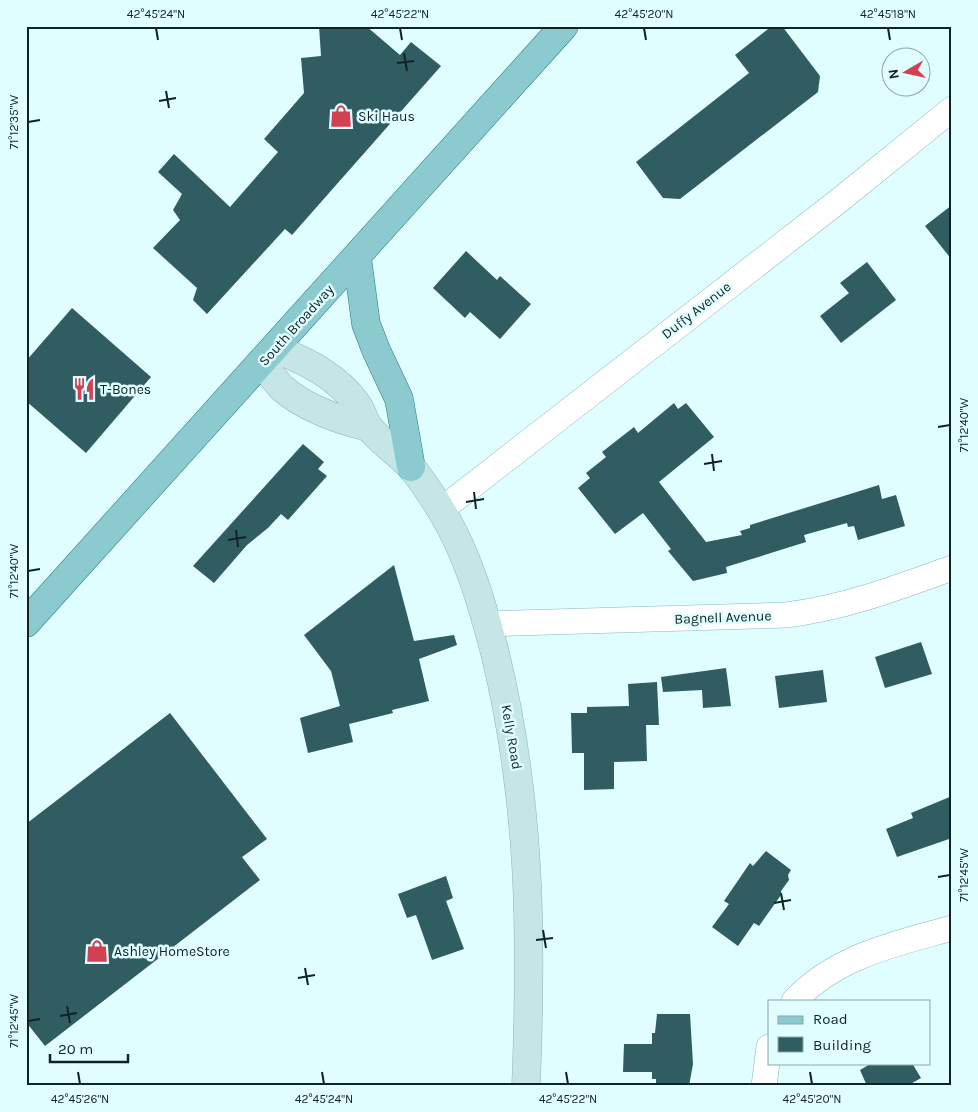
<svg xmlns="http://www.w3.org/2000/svg" width="978" height="1112" font-family="Karla,sans-serif">
	<rect width="100%" height="100%" fill="#e0fdff"/>
	<g fill="#305d61">
		<path d="M 319,26 L 366,26 L 400,55 L 411,42 L 441,66 L 292,235 L 285,229 L 207,314 L 193,300 L 197,288 L 153,248 L 180,220 L 173,210 L 182,194 L 158,172 L 174,154 L 230,207 L 278,152 L 264,139 L 304,93 L 301,58 L 321,56 Z"/>
		<path d="M 772,26 L 782,26 L 820,76 L 818,92 L 680,199 L 663,198 L 636,162 L 749,73 L 735,55 Z"/>
		<path d="M 952,205 L 952,260 L 925,226 Z"/>
		<path d="M 466,251 L 497,280 L 500,276 L 531,304 L 500,339 L 470,312 L 465,318 L 433,288 Z"/>
		<path d="M 867,262 L 896,300 L 841,343 L 820,316 L 849,293 L 840,283 Z"/>
		<path d="M 72,308 L 151,377 L 86,453 L 26,401 L 26,361 Z"/>
		<path d="M 674,403 L 678,409 L 686,403 L 714,437 L 659,482 L 706,542 L 742,535 L 740,531 L 750,528 L 750,525 L 879,485 L 882,499 L 896,495 L 905,526 L 858,540 L 854,526 L 848,527 L 847,523 L 804,535 L 806,542 L 726,567 L 727,573 L 693,581 L 668,551 L 671,549 L 643,513 L 615,534 L 578,488 L 590,478 L 586,473 L 606,457 L 602,452 L 634,427 L 638,433 Z"/>
		<path d="M 303,444 L 324,462 L 318,469 L 327,476 L 288,520 L 281,514 L 268,528 L 247,545 L 214,583 L 193,566 Z"/>
		<path d="M 394,565 L 414,641 L 454,635 L 457,645 L 419,659 L 429,701 L 392,710 L 393,713 L 349,724 L 353,742 L 308,753 L 300,718 L 340,706 L 331,671 L 304,635 Z"/>
		<path d="M 921,642 L 932,674 L 885,688 L 875,657 Z"/>
		<path d="M 726,668 L 731,706 L 703,708 L 702,690 L 663,692 L 661,677 Z"/>
		<path d="M 823,670 L 827,702 L 779,708 L 775,676 Z"/>
		<path d="M 657,682 L 659,725 L 646,725 L 647,761 L 614,762 L 614,789 L 584,790 L 584,753 L 572,753 L 571,713 L 587,713 L 587,707 L 629,706 L 628,684 Z"/>
		<path d="M 170,713 L 267,839 L 242,857 L 260,880 L 45,1046 L 26,1022 L 26,824 Z"/>
		<path d="M 952,796 L 952,838 L 897,857 L 886,829 L 913,818 L 911,813 Z"/>
		<path d="M 766,851 L 791,870 L 788,875 L 789,880 L 781,891 L 781,895 L 759,926 L 754,923 L 738,946 L 712,927 L 729,904 L 724,901 L 750,863 L 753,866 Z"/>
		<path d="M 446,876 L 453,898 L 446,901 L 464,949 L 432,960 L 416,915 L 407,918 L 398,894 Z"/>
		<path d="M 657,1014 L 690,1014 L 693,1064 L 689,1086 L 656,1086 L 656,1079 L 652,1079 L 652,1072 L 623,1072 L 624,1044 L 652,1044 L 652,1033 L 655,1033 Z"/>
		<path d="M 872,1063 L 912,1063 L 921,1078 L 907,1086 L 867,1086 L 860,1070 Z"/>
	</g>
	<g fill="none" stroke-linecap="round" stroke-linejoin="round">
		<defs>
			<g id="street">
				<path d="M 441,510 L 841,199 L 952,109"/>
				<path d="M 487,624 L 786,615 C 844,608 897,588 952,568"/>
				<path d="M 794,1001 C 836,956 895,944 952,928"/>
				<path d="M 764,1086 L 769,1047"/>
			</g>
			<g id="secondary">
				<path d="M 276,349 C 306,361 337,376 357,404 C 362,410 363,419 368,426 C 379,441 397,452 410,466 C 422,479 432,496 441,510 C 468,554 482,604 495,653 C 531,801 532,935 526,1086"/>
				<path d="M 262,363 C 269,371 275,381 282,388 C 305,408 339,420 368,427"/>
			</g>
			<g id="primary">
				<path d="M 357,257 L 366,324 L 376,350 L 399,399 L 411,467"/>
				<path d="M 26,623 L 564,26"/>
			</g>
		</defs>
		<use href="#street" stroke="#89b8bc" stroke-width="26"/>
		<use href="#secondary" stroke="#89b8bc" stroke-width="29"/>
		<use href="#primary" stroke="#2e797e" stroke-width="29"/>
		<use href="#street" stroke="#fff" stroke-width="25"/>
		<use href="#secondary" stroke="#c5e5e7" stroke-width="28"/>
		<use href="#primary" stroke="#8bcacf" stroke-width="28"/>
	</g>
	<path fill="none" stroke="#102324" stroke-width="2" d="M 156,28 L 158,40M 400,28 L 402,40M 644,28 L 646,40M 888,28 L 890,40M 404,53 L 407,71M 397,63 L 414,61M 166,91 L 169,108M 159,101 L 176,98M 28,122 L 40,120M 938,427 L 950,425M 712,454 L 714,471M 704,464 L 722,461M 474,492 L 476,509M 466,502 L 484,499M 236,530 L 238,547M 228,540 L 246,537M 28,571 L 40,569M 938,877 L 950,875M 781,893 L 784,910M 774,903 L 791,900M 543,930 L 546,948M 536,940 L 553,938M 305,968 L 308,985M 298,978 L 315,975M 67,1006 L 70,1023M 60,1016 L 77,1013M 28,1021 L 40,1019M 78,1072 L 80,1084M 322,1072 L 324,1084M 566,1072 L 568,1084M 810,1072 L 812,1084"/>
	<defs>
		<symbol id="shop-bare" viewBox="-9 -9 18 18"><path d="M-5-2.5h2.3a2.7 3.5 0 0 1 5.4 0H5L5.5 6h-11ZM-1.5-2.5h3a1.5 2.3 0 0 0-3 0Z" fill="#d24152" stroke="#e0fdff" stroke-width="2.5" paint-order="stroke"/></symbol>
		<symbol id="restaurant-bare" viewBox="-9 -9 18 18"><path d="M-5-6h1v4h1v-4h1v4h1v-4h1v5L-1.5 .5V6h-2V.5L-5-1ZM5-6V6H3V1.5H1.5Q1.5-4 5-6Z" fill="#d24152" stroke="#e0fdff" stroke-width="2.5" paint-order="stroke"/></symbol>
	</defs>
	<g fill-rule="evenodd">
		<use href="#shop-bare" x="325" y="100" width="32" height="32"/>
		<use href="#restaurant-bare" x="68" y="373" width="32" height="32"/>
		<use href="#shop-bare" x="81" y="935" width="32" height="32"/>
	</g>
	<g text-anchor="middle" stroke-width="5" stroke-linejoin="round" paint-order="stroke">
		<g font-size="14" fill="#102324" stroke="#e0fdff" text-anchor="start">
			<text x="358" y="121">Ski Haus</text>
			<text x="100" y="394">T-Bones</text>
			<text x="114" y="956">Ashley HomeStore</text>
		</g>
		<g font-size="14" fill="#102324" stroke="#e0fdff">
			<text transform="translate(696 310) rotate(-38)" y="5">Duffy Avenue</text>
			<text transform="translate(296 325) rotate(-48)" y="5">South Broadway</text>
			<text transform="translate(723 617) rotate(-2)" y="5">Bagnell Avenue</text>
			<text transform="translate(512 737) rotate(80)" y="5">Kelly Road</text>
		</g>
	</g>
	<rect width="978" height="1112" fill="none" stroke="#e0fdff" stroke-width="55"/>
	<rect x="768" y="1000" width="162" height="65" fill="#e0fdff" stroke="#8da6a7"/>
	<rect x="778" y="1016" width="25" height="8" fill="#8bcacf" stroke="#8da6a7"/>
	<text x="813" y="1024" font-size="15" fill="#102324">Road</text>
	<rect x="778" y="1037" width="25" height="15" fill="#305d61" stroke="#8da6a7"/>
	<text x="813" y="1050" font-size="15" fill="#102324">Building</text>
	<g transform="translate(906 72) rotate(261)"><circle r="24" fill="#e0fdff" stroke="#8da6a7"/>
	<path d="M0-4L9 19L0 12L-9 19Z" fill="#d24152"/>
	<text y="-8" font-size="14" font-weight="bold" text-anchor="middle" fill="#102324">N</text>
	</g>
	<path d="M50 1054v8h78v-8" fill="none" stroke="#102324" stroke-width="2.5"/>
	<text x="58" y="1054" font-size="15" fill="#102324" stroke="#e0fdff" stroke-width="4" paint-order="stroke">20 m</text>
	<rect x="28" y="28" width="922" height="1056" fill="none" stroke="#102324" stroke-width="2"/>
	<g font-size="12" text-anchor="middle" fill="#102324">
		<text x="156" y="18">42°45'24"N</text>
		<text x="400" y="18">42°45'22"N</text>
		<text x="644" y="18">42°45'20"N</text>
		<text x="888" y="18">42°45'18"N</text>
		<text transform="translate(14 122) rotate(-90)" y="4">71°12'35"W</text>
		<text transform="translate(964 425) rotate(-90)" y="4">71°12'40"W</text>
		<text transform="translate(14 571) rotate(-90)" y="4">71°12'40"W</text>
		<text transform="translate(964 875) rotate(-90)" y="4">71°12'45"W</text>
		<text transform="translate(14 1021) rotate(-90)" y="4">71°12'45"W</text>
		<text x="80" y="1103">42°45'26"N</text>
		<text x="324" y="1103">42°45'24"N</text>
		<text x="568" y="1103">42°45'22"N</text>
		<text x="812" y="1103">42°45'20"N</text>
	</g>
</svg>
